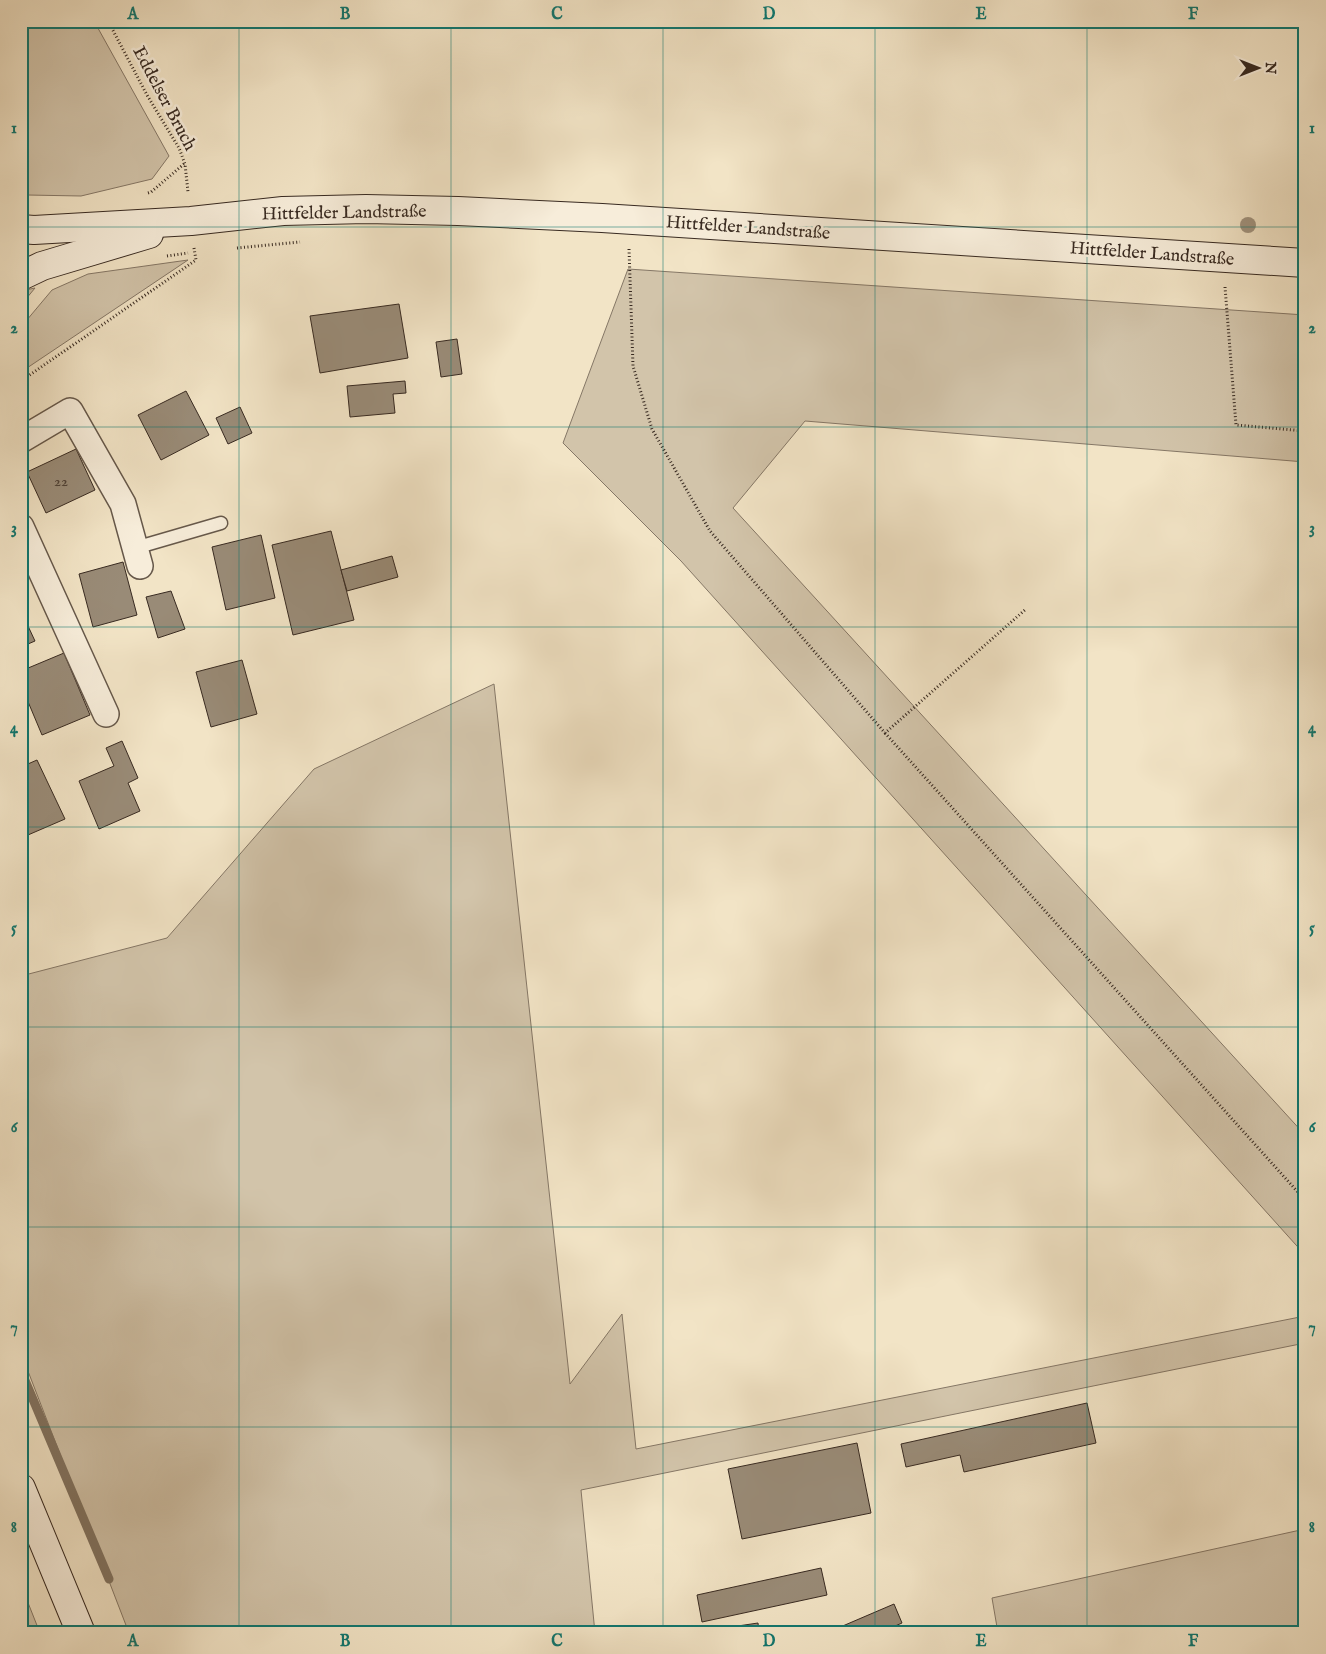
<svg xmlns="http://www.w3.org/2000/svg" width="1326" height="1654" font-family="'IM FELL English',serif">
	<rect width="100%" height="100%" fill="#f2e4c6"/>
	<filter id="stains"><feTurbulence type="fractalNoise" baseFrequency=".004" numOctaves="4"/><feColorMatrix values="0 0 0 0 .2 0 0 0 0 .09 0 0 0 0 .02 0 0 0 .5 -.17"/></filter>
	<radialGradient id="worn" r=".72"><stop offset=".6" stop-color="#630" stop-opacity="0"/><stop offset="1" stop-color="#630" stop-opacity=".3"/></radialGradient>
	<g fill="#d2c4aa" stroke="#857766">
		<path d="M 21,21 L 94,21 L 169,156 L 152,179 L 81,196 L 27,195 L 21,193 Z"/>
		<path d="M 188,260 L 21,372 L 21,327 L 52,290 L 88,274 Z"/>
		<path d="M 628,269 L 1305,315 L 1305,462 L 805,421 L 733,508 L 1305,1135 L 1305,1255 L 681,561 L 563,443 Z"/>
		<path d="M 35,288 L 21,305 L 21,291 Z"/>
		<path d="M 494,684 L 570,1384 L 622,1314 L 636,1449 L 1305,1316 L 1305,1343 L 581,1490 L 595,1633 L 129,1633 L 21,1353 L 21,976 L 167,938 L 314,769 Z"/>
		<path d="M 1305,1529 L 1305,1633 L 998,1633 L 992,1598 Z"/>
		<path d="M 21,1585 L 40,1633 L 21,1633 Z"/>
	</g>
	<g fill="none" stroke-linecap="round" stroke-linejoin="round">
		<path stroke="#827462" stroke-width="9" d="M 21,1371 L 109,1579"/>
	</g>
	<g fill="#998b77" stroke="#382a21">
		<path d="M 399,304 L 408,358 L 320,373 L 310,316 Z"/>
		<path d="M 457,339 L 462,374 L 441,377 L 436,342 Z"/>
		<path d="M 405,381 L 406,393 L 393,394 L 395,413 L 350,417 L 347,386 Z"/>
		<path d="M 186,391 L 209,435 L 161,460 L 138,415 Z"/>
		<path d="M 240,407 L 252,433 L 228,444 L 216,418 Z"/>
		<path d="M 76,449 L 95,490 L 46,513 L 27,472 Z"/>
		<path d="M 331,531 L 354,620 L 293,635 L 272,545 Z"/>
		<path d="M 261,535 L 275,598 L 226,610 L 212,547 Z"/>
		<path d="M 392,556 L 398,577 L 347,591 L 341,570 Z"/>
		<path d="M 123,562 L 137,615 L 93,627 L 79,574 Z"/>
		<path d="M 171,591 L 185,629 L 158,638 L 146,597 Z"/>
		<path d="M 21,611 L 35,641 L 21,647 Z"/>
		<path d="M 64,653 L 90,715 L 42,735 L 21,685 L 21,671 Z"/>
		<path d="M 242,660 L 257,714 L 211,727 L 196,672 Z"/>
		<path d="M 122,741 L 138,778 L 128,783 L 140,811 L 99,829 L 79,781 L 114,766 L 106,748 Z"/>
		<path d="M 37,760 L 65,819 L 21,838 L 21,767 Z"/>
		<path d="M 1087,1403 L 1096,1443 L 964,1472 L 960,1455 L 906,1467 L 901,1444 Z"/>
		<path d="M 857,1443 L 871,1513 L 742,1539 L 728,1469 Z"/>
		<path d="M 821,1568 L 827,1595 L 702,1622 L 697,1595 Z"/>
		<path d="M 894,1604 L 902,1623 L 879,1633 L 840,1633 L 838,1628 Z"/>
		<path d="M 758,1623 L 759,1633 L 731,1633 L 731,1627 Z"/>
	</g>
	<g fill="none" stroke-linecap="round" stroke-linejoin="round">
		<defs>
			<path id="lane" d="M 135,548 L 221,523"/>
			<g id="street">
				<path d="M 21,440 L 70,411 L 123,504 L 140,566"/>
				<path d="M 21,527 L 106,714"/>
			</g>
			<g id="secondary">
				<path d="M 21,229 L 34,230 L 191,221 L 283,211 L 366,209 L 458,211 L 602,218 L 1305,263"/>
				<path d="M 21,276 L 42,266 L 149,234"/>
				<path d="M 21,1488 L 81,1633"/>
			</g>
		</defs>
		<use href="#lane" stroke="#66584a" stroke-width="15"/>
		<use href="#street" stroke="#66584a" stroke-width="28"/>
		<use href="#secondary" stroke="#382a21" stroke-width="30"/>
		<g stroke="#382a21" stroke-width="3" stroke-dasharray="1 2.5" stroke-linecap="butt">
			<path d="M 108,21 L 147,95 L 179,148 L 185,164 L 188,192"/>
			<path d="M 148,193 L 151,192 L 184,164"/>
			<path d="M 237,248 L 300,242"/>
			<path d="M 629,249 L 633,366 L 652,429 L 710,531 L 885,733 L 1026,609"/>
			<path d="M 167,256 L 188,253"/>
			<path d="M 1225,287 L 1236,425 L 1305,431"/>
			<path d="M 21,313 L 28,305"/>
			<path d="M 21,381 L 196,260 L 194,248"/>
			<path d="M 885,733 L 1305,1200"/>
		</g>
		<use href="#lane" stroke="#f7edda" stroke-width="12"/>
		<use href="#street" stroke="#f7edda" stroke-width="25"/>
		<use href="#secondary" stroke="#f7edda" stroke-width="28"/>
	</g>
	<circle fill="#a1937e" cx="1248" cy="225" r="8"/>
	<path fill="none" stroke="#0f766e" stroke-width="1" stroke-opacity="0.55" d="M 239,21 L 239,1633M 451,21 L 451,1633M 663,21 L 663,1633M 875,21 L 875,1633M 1087,21 L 1087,1633M 21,227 L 1305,227M 21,427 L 1305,427M 21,627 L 1305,627M 21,827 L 1305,827M 21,1027 L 1305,1027M 21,1227 L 1305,1227M 21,1427 L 1305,1427"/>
	<g text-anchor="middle" stroke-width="5" stroke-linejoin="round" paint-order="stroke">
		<g font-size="15" fill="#504236">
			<text x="61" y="486">22</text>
		</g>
		<g font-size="18" fill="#382a21" stroke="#f7edda">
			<text transform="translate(165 98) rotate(62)" y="6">Eddelser Bruch</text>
			<text transform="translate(344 212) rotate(-1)" y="6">Hittfelder Landstraße</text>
			<text transform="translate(748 227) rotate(4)" y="6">Hittfelder Landstraße</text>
			<text transform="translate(1152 253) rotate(4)" y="6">Hittfelder Landstraße</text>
		</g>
	</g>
	<rect width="1326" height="1654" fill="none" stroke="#f2e4c6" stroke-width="55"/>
	<g transform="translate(1258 68) rotate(90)" stroke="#f7edda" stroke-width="4" paint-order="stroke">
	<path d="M0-4L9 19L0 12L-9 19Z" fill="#382a21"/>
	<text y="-8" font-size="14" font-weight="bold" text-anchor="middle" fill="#382a21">N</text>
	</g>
	<rect x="28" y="28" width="1270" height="1598" fill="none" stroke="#0f766e" stroke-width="2"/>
	<g font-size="16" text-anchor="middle" font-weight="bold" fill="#0f766e">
		<text x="133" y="19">A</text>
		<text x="345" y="19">B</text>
		<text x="557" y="19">C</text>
		<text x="769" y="19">D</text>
		<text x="981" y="19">E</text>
		<text x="1193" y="19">F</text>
		<text x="14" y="133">1</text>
		<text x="1312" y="133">1</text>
		<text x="14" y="333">2</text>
		<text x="1312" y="333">2</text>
		<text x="14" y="533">3</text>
		<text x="1312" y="533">3</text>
		<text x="14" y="733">4</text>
		<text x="1312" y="733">4</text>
		<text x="14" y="933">5</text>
		<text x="1312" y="933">5</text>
		<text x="14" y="1132">6</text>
		<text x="1312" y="1132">6</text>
		<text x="14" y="1332">7</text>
		<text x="1312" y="1332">7</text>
		<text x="14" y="1532">8</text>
		<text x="1312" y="1532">8</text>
		<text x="133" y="1646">A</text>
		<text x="345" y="1646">B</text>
		<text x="557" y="1646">C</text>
		<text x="769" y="1646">D</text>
		<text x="981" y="1646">E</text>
		<text x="1193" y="1646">F</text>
	</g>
	<rect width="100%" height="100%" filter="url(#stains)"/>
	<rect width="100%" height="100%" fill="url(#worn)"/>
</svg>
